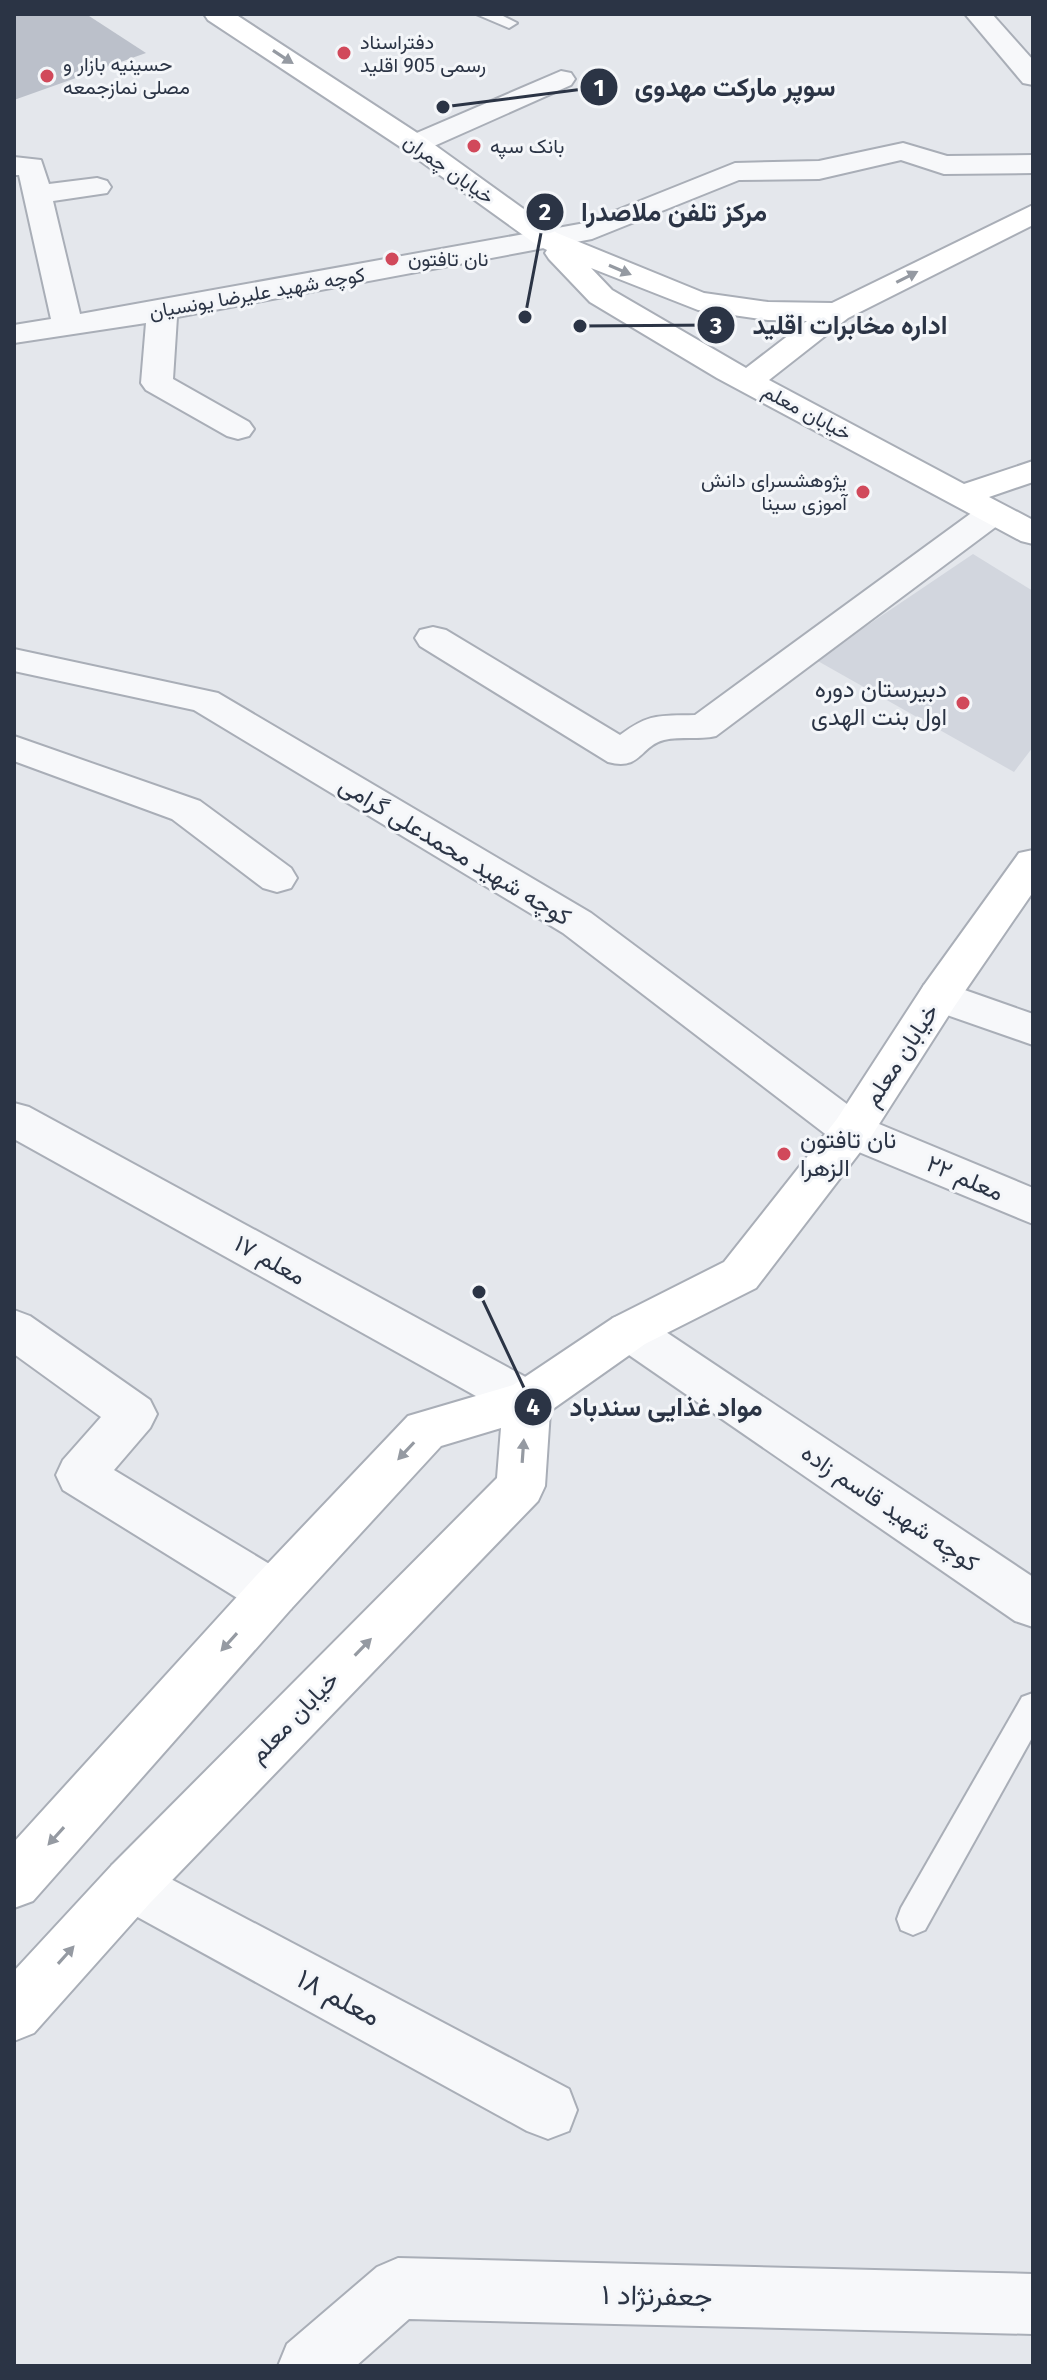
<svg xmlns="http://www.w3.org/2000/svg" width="1047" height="2380" font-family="'Fira Sans',Vazirmatn,sans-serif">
	<rect width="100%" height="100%" fill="#e4e7ec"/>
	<path fill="#d2d6de" d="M 973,554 L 1033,591 L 1033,747 L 1014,772 L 816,660 Z"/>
	<path fill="#bbc0ca" d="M 14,14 L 86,14 L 146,53 L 14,100 Z"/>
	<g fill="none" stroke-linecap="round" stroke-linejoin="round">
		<defs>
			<g id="lane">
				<path d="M 476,14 L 499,14 L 517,23 L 509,28 Z"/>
				<path d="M 1033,1693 L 1033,1736 L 925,1930 L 913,1935 L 901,1930 L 897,1919 L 901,1908 L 1022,1697 Z"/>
			</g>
			<g id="street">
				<path d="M 965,14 L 992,14 L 1033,60 L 1033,85 L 1023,83 Z"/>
				<path d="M 561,71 L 571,73 L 575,79 L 571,85 L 425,150 L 415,152 L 405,150 L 401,144 L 405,138 Z"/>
				<path d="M 903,143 L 947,156 L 1033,155 L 1033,173 L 944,174 L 901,160 L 819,179 L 739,180 L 592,239 L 177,317 L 173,379 L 249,422 L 254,429 L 249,436 L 238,439 L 227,436 L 146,390 L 141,383 L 146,323 L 14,343 L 14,325 L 51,319 L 19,175 L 14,175 L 14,157 L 41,160 L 49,184 L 97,178 L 107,181 L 111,187 L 107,193 L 53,201 L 80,314 L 585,223 L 735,163 L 819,161 Z"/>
				<path d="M 993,503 L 1005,506 L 1010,513 L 1005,520 L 716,736 C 699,740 681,736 664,740 C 640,746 641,771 608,762 L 420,646 L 415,638 L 420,630 L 433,627 L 446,630 L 620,735 C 650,713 658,716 695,715 L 981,506 Z"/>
				<path d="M 14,649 L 218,693 L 591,913 L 867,1119 L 1033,1188 L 1033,1224 L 837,1143 L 563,933 L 194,710 L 14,671 Z"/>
				<path d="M 14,736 L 200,801 L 291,868 L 297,878 L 291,888 L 277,892 L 263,888 L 172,819 L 14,761 Z"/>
				<path d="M 939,981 L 1033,1014 L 1033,1045 L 924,1007 L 918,996 L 924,985 Z"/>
				<path d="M 14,1103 L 29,1107 L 544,1387 L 551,1401 L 544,1415 L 527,1421 L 510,1415 L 14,1139 Z"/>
				<path d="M 14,1310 L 30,1316 L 150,1400 L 157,1414 L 150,1428 L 114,1470 L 291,1577 L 298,1593 L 291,1609 L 273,1615 L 255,1609 L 63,1490 L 56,1475 L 63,1460 L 101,1417 L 14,1354 Z"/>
				<path d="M 629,1312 L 645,1318 L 1033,1577 L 1033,1627 L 1015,1621 L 613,1344 L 606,1331 L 613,1318 Z"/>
				<path d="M 131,1858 L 569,2089 L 577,2110 L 569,2131 L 548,2139 L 527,2131 L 112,1903 L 104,1884 L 112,1865 Z"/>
				<path d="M 398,2258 L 1033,2274 L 1033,2334 L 409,2319 L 356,2366 L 278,2366 L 287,2344 L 377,2267 Z"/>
			</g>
			<g id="secondary">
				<path d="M 204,14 L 235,14 L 425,138 L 557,233 L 704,293 L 768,302 L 832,303 L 1033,205 L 1033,225 L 848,318 L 769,380 L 964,484 L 1033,461 L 1033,482 L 989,497 L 1033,520 L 1033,544 L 1021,541 L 717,378 L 590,302 L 549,259 L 545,253 L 547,250 L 537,245 L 405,150 L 208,20 ZM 591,268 L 698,310 L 768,320 L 807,321 L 746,368 L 612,290 Z"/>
				<path d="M 1033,850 L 1033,892 L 954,1007 L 867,1143 L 756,1288 L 645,1344 L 550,1411 L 545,1486 L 538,1501 L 150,1903 L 34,2033 L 14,2041 L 14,1971 L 112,1865 L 497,1478 L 501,1428 L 441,1446 L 291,1609 L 33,1901 L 14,1908 L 14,1842 L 255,1577 L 408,1416 L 513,1385 L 613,1318 L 724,1262 L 837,1119 L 924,985 L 1019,853 Z"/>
			</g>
		</defs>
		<use href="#lane" stroke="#a9aeb7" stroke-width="4"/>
		<use href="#street" stroke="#a9aeb7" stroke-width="4"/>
		<use href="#secondary" stroke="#a9aeb7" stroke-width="4"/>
		<use href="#lane" fill="#f7f8fa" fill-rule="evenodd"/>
		<use href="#street" fill="#f7f8fa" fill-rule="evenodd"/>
		<use href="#secondary" fill="#fff" fill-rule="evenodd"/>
	</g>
	<defs><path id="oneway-solid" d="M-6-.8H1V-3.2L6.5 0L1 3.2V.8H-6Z" transform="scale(2)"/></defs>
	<g fill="#959aa2">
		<use href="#oneway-solid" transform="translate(283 57) rotate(33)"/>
		<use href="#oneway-solid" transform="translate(620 270) rotate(23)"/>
		<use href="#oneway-solid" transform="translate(907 277) rotate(-27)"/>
		<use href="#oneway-solid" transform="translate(406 1451) rotate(133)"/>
		<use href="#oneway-solid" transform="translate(523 1451) rotate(-86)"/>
		<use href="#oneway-solid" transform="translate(229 1642) rotate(132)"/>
		<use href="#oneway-solid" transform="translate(363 1647) rotate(-46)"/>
		<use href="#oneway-solid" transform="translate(56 1836) rotate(132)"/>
		<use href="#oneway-solid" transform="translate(66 1955) rotate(-48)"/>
	</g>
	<g fill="#d1495b" stroke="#f4f6f9" stroke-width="3">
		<circle cx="344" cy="53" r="8"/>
		<circle cx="47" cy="76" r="8"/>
		<circle cx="474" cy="146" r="8"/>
		<circle cx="392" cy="259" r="8"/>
		<circle cx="863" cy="492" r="8"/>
		<circle cx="963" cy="703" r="8"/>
		<circle cx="784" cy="1154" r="8"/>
	</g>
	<g text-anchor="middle" stroke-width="6" stroke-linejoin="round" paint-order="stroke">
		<g font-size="20" fill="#2b3445" stroke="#f4f6f9" text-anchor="start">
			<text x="360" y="49">دفتراسناد<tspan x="360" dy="23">رسمی 905 اقلید</tspan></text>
			<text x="63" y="71">حسینیه بازار و<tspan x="63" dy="23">مصلی نمازجمعه</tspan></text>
			<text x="490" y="153">بانک سپه</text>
			<text x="408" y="266">نان تافتون</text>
			<text x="847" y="487" text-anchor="end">پژوهشسرای دانش<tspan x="847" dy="23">آموزی سینا</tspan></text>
		</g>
		<g font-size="20" fill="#2b3445" stroke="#f4f6f9">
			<text transform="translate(449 169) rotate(35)" y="7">خیابان چمران</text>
			<text transform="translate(257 293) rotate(-10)" y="7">کوچه شهید علیرضا یونسیان</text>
			<text transform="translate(807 412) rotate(28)" y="7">خیابان معلم</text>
		</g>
		<g font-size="24" fill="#2b3445" stroke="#f4f6f9" text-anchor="end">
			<text x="947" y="697">دبیرستان دوره<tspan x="947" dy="28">اول بنت الهدی</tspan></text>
			<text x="800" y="1148" text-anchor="start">نان تافتون<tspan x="800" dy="28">الزهرا</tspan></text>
		</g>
		<g font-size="24" fill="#2b3445" stroke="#f4f6f9">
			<text transform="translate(455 851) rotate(31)" y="8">کوچه شهید محمدعلی گرامی</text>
			<text transform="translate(901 1055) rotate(-57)" y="8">خیابان معلم</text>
			<text transform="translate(965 1178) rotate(23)" y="8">معلم ۲۲</text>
			<text transform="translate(270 1260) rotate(29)" y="8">معلم ۱۷</text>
			<text transform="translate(890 1508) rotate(34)" y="8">کوچه شهید قاسم زاده</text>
			<text transform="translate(294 1717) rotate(-46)" y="8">خیابان معلم</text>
		</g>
		<g font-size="28" fill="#2b3445" stroke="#f4f6f9">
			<text transform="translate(339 1997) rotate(28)" y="10">معلم ۱۸</text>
			<text transform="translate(657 2295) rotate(1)" y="10">جعفرنژاد ۱</text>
		</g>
	</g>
	<path fill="none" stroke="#2b3445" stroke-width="3" d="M443 107L599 87M525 317L545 212M580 326L716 325M479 1292L533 1407"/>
	<g fill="#2b3445" stroke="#f4f6f9" stroke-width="3">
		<circle cx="443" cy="107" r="8"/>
		<circle cx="525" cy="317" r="8"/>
		<circle cx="580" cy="326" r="8"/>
		<circle cx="479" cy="1292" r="8"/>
		<circle cx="599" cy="87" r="20"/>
		<circle cx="545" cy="212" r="20"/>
		<circle cx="716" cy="325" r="20"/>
		<circle cx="533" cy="1407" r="20"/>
	</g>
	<g font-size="24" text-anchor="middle" font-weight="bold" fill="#fff">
		<text x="599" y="96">1</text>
		<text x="545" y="220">2</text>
		<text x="716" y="334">3</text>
		<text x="533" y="1415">4</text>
	</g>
	<g font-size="26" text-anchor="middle" font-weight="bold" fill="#2b3445" stroke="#f4f6f9" stroke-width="6" stroke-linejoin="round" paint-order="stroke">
		<text x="735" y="96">سوپر مارکت مهدوی</text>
		<text x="674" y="221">مرکز تلفن ملاصدرا</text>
		<text x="850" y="334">اداره مخابرات اقلید</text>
		<text x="666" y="1416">مواد غذایی سندباد</text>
	</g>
	<rect width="1047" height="2380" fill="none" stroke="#2b3445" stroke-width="32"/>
</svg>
